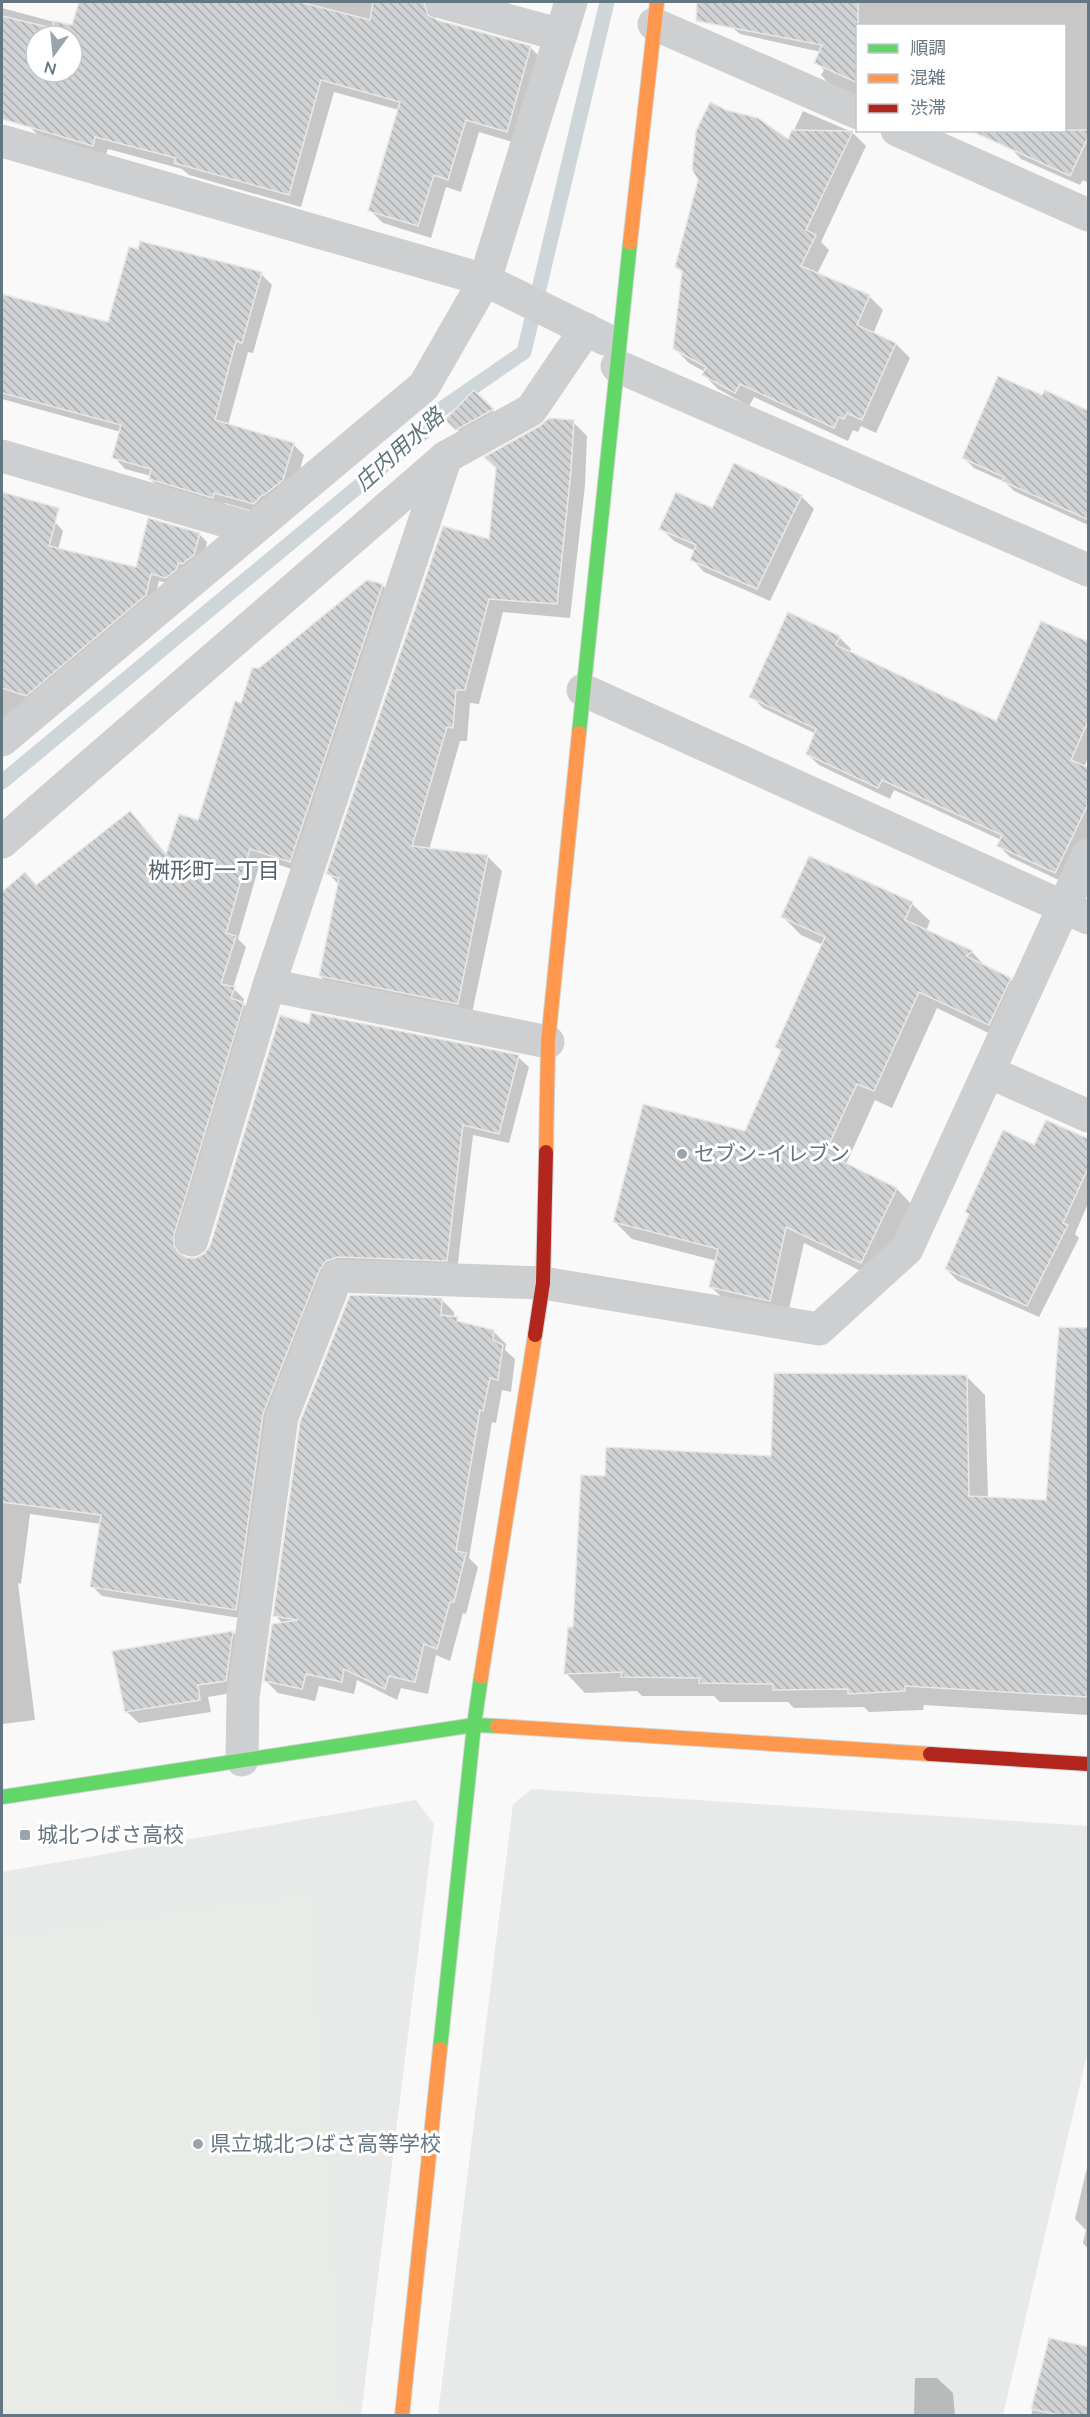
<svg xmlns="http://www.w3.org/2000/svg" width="1090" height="2417" font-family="'Nunito Sans','Noto Sans JP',sans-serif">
	<defs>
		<pattern id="building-back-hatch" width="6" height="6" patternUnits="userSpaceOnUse" patternTransform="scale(1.5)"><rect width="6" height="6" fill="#d0d2d3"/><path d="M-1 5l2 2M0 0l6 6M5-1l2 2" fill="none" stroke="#acafb1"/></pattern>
	</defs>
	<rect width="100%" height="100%" fill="#f9f9f9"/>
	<g fill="#e8e9e9">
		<path d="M 532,1789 L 1088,1826 L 1088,2050 L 1003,2415 L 438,2415 L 513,1804 Z"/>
		<path d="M 416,1800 L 434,1824 L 361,2415 L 2,2416 L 2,1872 Z"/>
	</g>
	<path fill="#e8ebe6" d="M 310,1893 L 343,2414 L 333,2416 L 2,2415 L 2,1936 Z"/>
	<g fill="#0003" fill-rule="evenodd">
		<path d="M 81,2 L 441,2 L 436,10 L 436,21 L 531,48 L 543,60 L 519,144 L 479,132 L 461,192 L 446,187 L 431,238 L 383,223 L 370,210 L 399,110 L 334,92 L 301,207 L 189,175 L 182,169 L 108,149 L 105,157 L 41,138 L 28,125 L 29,123 L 2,115 L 2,8 L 73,27 ZM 36,36 L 72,36 L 72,72 L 36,72 Z"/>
		<path d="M 716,2 L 1088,2 L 1088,183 L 1083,180 L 1080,185 L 1021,159 L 1011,148 L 1064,130 L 1064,26 L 858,26 L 858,98 L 831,86 L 821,75 L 824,70 L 816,62 L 821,52 L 740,34 L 714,13 Z"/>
		<path d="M 803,111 L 852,132 L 866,146 L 821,242 L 829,250 L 817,274 L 869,296 L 883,310 L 873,334 L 896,344 L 910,358 L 876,433 L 861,426 L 858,432 L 853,430 L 848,441 L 754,397 L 749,406 L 718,389 L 704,375 L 705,372 L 689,363 L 675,349 L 683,273 L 677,267 L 789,141 Z"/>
		<path d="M 261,274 L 272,285 L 253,353 L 248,352 L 228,425 L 293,444 L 304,455 L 294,491 L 266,515 L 225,503 L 224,508 L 162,490 L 150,479 L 151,476 L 125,469 L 114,457 L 121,432 L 2,399 L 2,296 L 109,324 Z"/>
		<path d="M 474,392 L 498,415 L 463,435 L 448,420 Z"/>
		<path d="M 1043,397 L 1088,412 L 1088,525 L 1014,491 L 1005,482 L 974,468 L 964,458 Z"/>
		<path d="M 573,422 L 587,436 L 585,485 L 570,618 L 503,612 L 479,704 L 470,703 L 467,741 L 460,741 L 429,850 L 488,857 L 502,871 L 471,1018 L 334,990 L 320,976 L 339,885 L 328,873 L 490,540 Z"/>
		<path d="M 801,496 L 814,509 L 770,601 L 704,572 L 692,559 L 695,551 L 674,541 L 661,528 L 713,510 Z"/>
		<path d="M 2,508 L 55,522 L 63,531 L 58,550 L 137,568 L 199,534 L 207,542 L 202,563 L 175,585 L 159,581 L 153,603 L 2,729 L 2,601 L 7,581 L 2,580 Z"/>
		<path d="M 367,582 L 383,586 L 393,596 L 301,872 L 261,859 L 238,939 L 246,947 L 233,988 L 244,999 L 243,1004 L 254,1014 L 184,1246 L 183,1255 L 185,1259 L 196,1260 L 205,1255 L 211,1246 L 310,1026 L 518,1057 L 529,1067 L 509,1143 L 473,1135 L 457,1271 L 337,1271 L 246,1619 L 102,1596 L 92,1586 L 101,1524 L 30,1514 L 21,1584 L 18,1583 L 35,1720 L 2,1724 L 2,926 L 68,942 L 167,856 L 199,822 L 241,705 L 259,669 Z"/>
		<path d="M 839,637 L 851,649 L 849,653 L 997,723 L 1088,644 L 1088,757 L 1084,768 L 1088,770 L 1088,838 L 1067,884 L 1010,857 L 998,845 L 1001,840 L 894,790 L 890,799 L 819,765 L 807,754 L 816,734 L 763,708 L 751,696 Z"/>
		<path d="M 912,904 L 930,921 L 926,931 L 972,952 L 987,968 L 1010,979 L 1028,997 L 1007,1042 L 937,1008 L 892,1108 L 875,1100 L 846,1164 L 897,1189 L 914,1207 L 879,1280 L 804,1243 L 787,1318 L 729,1304 L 711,1287 L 717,1261 L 632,1239 L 614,1221 L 746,1133 L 782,1052 L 777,1047 L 823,945 L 801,935 L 783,917 Z"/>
		<path d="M 1088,1140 L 1088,1203 L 1075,1234 L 1079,1238 L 1039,1317 L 958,1281 L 946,1269 L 1035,1147 Z"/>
		<path d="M 442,1300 L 454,1312 L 454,1318 L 462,1324 L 493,1331 L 506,1344 L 505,1350 L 515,1359 L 511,1392 L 502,1390 L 496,1423 L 492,1422 L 469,1558 L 478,1567 L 466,1614 L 463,1613 L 450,1661 L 436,1655 L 428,1694 L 401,1688 L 397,1700 L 357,1680 L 354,1694 L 319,1686 L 315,1701 L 278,1693 L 266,1681 L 283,1624 L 275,1615 Z"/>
		<path d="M 1088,1363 L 1088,1715 L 924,1705 L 923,1710 L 869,1712 L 864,1707 L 794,1708 L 788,1702 L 720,1702 L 714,1696 L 642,1696 L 637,1691 L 585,1693 L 566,1673 L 606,1478 L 773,1458 L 966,1376 L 985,1395 L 988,1498 L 1047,1502 Z"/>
		<path d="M 233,1632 L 244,1644 L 237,1692 L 208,1697 L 211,1712 L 139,1723 L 127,1712 Z"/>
		<path d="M 1088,2163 L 1088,2249 L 1083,2243 L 1086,2230 L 1075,2219 Z"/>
		<path d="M 1050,2339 L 1088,2349 L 1088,2416 L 1031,2416 Z"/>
		<path d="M 915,2378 L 937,2378 L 953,2393 L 955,2416 L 914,2416 Z"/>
	</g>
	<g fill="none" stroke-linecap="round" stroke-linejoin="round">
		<path stroke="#ced6d9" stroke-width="15" d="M 2,782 L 424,432 L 433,415 L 524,352 L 607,2"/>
	</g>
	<g fill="url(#building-back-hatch)" stroke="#e8e8e8" stroke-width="1.5" fill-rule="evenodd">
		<path d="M 79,2 L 300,2 L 370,20 L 373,2 L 424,2 L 428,15 L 437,20 L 531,46 L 507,132 L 466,120 L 448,180 L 434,175 L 418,226 L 368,211 L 400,102 L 321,80 L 289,195 L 174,163 L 176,158 L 95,137 L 93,146 L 2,119 L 2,16 L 52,28 L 54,21 L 72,25 ZM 36,36 L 72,36 L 72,72 L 36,72 Z"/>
		<path d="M 697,2 L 858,2 L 858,83 L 814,63 L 822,45 L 696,21 Z"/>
		<path d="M 710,102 L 726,110 L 758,118 L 788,139 L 792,130 L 853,131 L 806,230 L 816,235 L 801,266 L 870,295 L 857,325 L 896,343 L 862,420 L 847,413 L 844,419 L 839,417 L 834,428 L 740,384 L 735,393 L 702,375 L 706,367 L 673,349 L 682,271 L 675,267 L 698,180 L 692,169 L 696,131 Z"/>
		<path d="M 969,130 L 1089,130 L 1089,135 L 1070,176 Z"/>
		<path d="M 140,241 L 262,272 L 242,343 L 236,341 L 215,420 L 294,443 L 283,480 L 264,495 L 262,495 L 254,504 L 214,493 L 213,498 L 149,479 L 151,469 L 112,458 L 121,425 L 2,393 L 2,294 L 108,322 L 129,247 L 138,249 Z"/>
		<path d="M 998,376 L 1042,395 L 1045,390 L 1089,411 L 1089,520 L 1002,481 L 1004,477 L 962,458 Z"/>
		<path d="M 474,390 L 494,409 L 456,430 L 445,420 Z"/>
		<path d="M 549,418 L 574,420 L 571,471 L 557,604 L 489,599 L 465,690 L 456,690 L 453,728 L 447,727 L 412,846 L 488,855 L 458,1004 L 319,976 L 339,878 L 326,874 L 443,526 L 489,539 L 496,468 L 484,457 L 540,426 Z"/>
		<path d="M 734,463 L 802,495 L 757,589 L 690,560 L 696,545 L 659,529 L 676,492 L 712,508 Z"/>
		<path d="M 2,492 L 59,508 L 49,546 L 136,567 L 148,518 L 200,533 L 194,555 L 182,564 L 178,563 L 177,569 L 166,578 L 151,574 L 146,595 L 26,696 L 2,688 Z"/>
		<path d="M 367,580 L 383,584 L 290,862 L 250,849 L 226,933 L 236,936 L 221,984 L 235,987 L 231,998 L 244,1003 L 174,1235 L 174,1245 L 179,1253 L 187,1258 L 196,1258 L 204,1254 L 210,1246 L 280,1015 L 309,1024 L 311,1013 L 519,1055 L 499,1134 L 463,1125 L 447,1261 L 338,1257 L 326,1261 L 320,1269 L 263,1414 L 236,1610 L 90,1587 L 101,1515 L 2,1502 L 2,892 L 25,872 L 36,885 L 130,811 L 166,854 L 179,814 L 198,820 L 235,701 L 241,703 L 252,668 L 259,668 Z"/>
		<path d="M 788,612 L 840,636 L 836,645 L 996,721 L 1041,621 L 1089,642 L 1089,719 L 1071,760 L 1089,768 L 1089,802 L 1055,873 L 997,846 L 1002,835 L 882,780 L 878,788 L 806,754 L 816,729 L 749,697 Z"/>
		<path d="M 809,856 L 913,902 L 905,920 L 973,951 L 966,956 L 1011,978 L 989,1025 L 919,992 L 874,1091 L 857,1084 L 825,1153 L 897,1188 L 861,1263 L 786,1227 L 770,1301 L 709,1287 L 718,1249 L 613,1222 L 643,1104 L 745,1131 L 781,1050 L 775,1047 L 825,937 L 781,917 Z"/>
		<path d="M 1046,1120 L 1089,1139 L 1089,1166 L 1063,1223 L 1068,1225 L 1027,1306 L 945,1269 L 969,1214 L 965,1212 L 1003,1130 L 1034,1145 Z"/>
		<path d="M 350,1295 L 442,1298 L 441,1315 L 458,1317 L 457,1321 L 494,1330 L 493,1340 L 503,1345 L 498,1380 L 490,1378 L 483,1411 L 480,1410 L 456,1551 L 466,1553 L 454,1602 L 450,1602 L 437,1649 L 424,1644 L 415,1682 L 389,1676 L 385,1689 L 344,1669 L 342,1682 L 306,1674 L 302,1689 L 264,1681 L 272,1624 L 298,1620 L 273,1616 L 300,1422 Z"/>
		<path d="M 1059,1327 L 1089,1328 L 1089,1697 L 905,1686 L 905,1691 L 848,1694 L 848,1689 L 773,1690 L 773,1684 L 699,1683 L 700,1678 L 621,1677 L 622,1672 L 564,1674 L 568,1627 L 573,1627 L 581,1475 L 605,1476 L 606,1447 L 771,1456 L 774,1373 L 967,1375 L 969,1496 L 1046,1500 Z"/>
		<path d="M 233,1631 L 226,1681 L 198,1685 L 200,1700 L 125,1712 L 112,1651 Z"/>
		<path d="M 1049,2338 L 1089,2347 L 1089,2415 L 1059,2415 L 1031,2409 Z"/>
	</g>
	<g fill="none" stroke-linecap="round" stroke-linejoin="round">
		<defs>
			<g id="fast">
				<path d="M 579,733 L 630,243"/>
				<path d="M 2,1797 L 474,1725 L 497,1726"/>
				<path d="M 440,2049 L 474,1725 L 481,1677"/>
			</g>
			<g id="slow">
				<path d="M 630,243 L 657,2"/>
				<path d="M 546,1152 L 548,1042 L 579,733"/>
				<path d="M 481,1677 L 535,1335"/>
				<path d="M 497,1726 L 930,1754"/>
				<path d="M 402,2416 L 440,2049"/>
			</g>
			<g id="jam">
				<path d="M 535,1335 L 543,1283 L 546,1152"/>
				<path d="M 930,1754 L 1088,1764"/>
			</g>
		</defs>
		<use href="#fast" stroke="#d5d6d7" stroke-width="16"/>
		<use href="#slow" stroke="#d5d6d7" stroke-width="16"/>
		<use href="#jam" stroke="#d5d6d7" stroke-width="16"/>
		<g stroke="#cecfd0" stroke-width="33">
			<path d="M 442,2 L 561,35"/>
			<path d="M 654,24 L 858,113"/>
			<path d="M 897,130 L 1088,215"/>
			<path d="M 2,141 L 485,280 L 605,339"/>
			<path d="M 617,366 L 1088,570"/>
			<path d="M 2,456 L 253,529"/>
			<path d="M 583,690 L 1088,918"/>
			<path d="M 2,740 L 424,386 L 485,280 L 571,2"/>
			<path d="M 2,842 L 446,457 L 531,410 L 586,329"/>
			<path d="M 269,985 L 548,1042"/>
			<path d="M 989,1072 L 1088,1116"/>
			<path d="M 192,1240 L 269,985 L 446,457"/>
			<path d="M 242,1760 L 243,1697 L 282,1417 L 337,1276 L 543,1283 L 819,1329 L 907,1249 L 1088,854"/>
		</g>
		<use href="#fast" stroke="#63d668" stroke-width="14"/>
		<use href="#slow" stroke="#ff974d" stroke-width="14"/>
		<use href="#jam" stroke="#b3261e" stroke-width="14"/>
	</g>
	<g fill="#99a4ac" stroke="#fff" stroke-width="2">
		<circle cx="682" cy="1154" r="6"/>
		<rect x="19" y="1829" width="12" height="12" rx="3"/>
		<circle cx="198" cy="2144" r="6"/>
	</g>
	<g text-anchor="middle" stroke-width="6" stroke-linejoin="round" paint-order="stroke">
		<g font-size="21" fill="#657683" stroke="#fff" text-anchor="start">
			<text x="694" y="1161">セブン-イレブン</text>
			<text x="37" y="1842">城北つばさ高校</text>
			<text x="210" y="2151">県立城北つばさ高等学校</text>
		</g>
		<g font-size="22" font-style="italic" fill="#60757c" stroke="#fff">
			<text transform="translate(399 449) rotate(-42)" y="8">庄内用水路</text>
		</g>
		<g font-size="22" fill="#57646e" stroke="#fff">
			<text x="214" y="878">桝形町一丁目</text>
		</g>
	</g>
	<rect width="1090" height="2417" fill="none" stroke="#657683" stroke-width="6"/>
	<rect x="856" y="24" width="210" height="108" fill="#ffffff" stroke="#c1c8cd" stroke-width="1.5"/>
	<rect x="868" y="44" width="30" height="9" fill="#63d668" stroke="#c1c8cd" stroke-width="1.5"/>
	<text x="910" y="54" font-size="18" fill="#657683">順調</text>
	<rect x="868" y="74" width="30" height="9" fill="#ff974d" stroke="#c1c8cd" stroke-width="1.5"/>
	<text x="910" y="84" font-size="18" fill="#657683">混雑</text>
	<rect x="868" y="104" width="30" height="9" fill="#b3261e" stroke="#c1c8cd" stroke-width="1.5"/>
	<text x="910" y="114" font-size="18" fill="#657683">渋滞</text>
	<g transform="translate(54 54) rotate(195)"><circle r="28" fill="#ffffff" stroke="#c1c8cd" stroke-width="1.5"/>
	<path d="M0-4.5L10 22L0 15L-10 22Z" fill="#99a4ac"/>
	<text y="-9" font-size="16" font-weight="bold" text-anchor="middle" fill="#657683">N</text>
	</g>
</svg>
